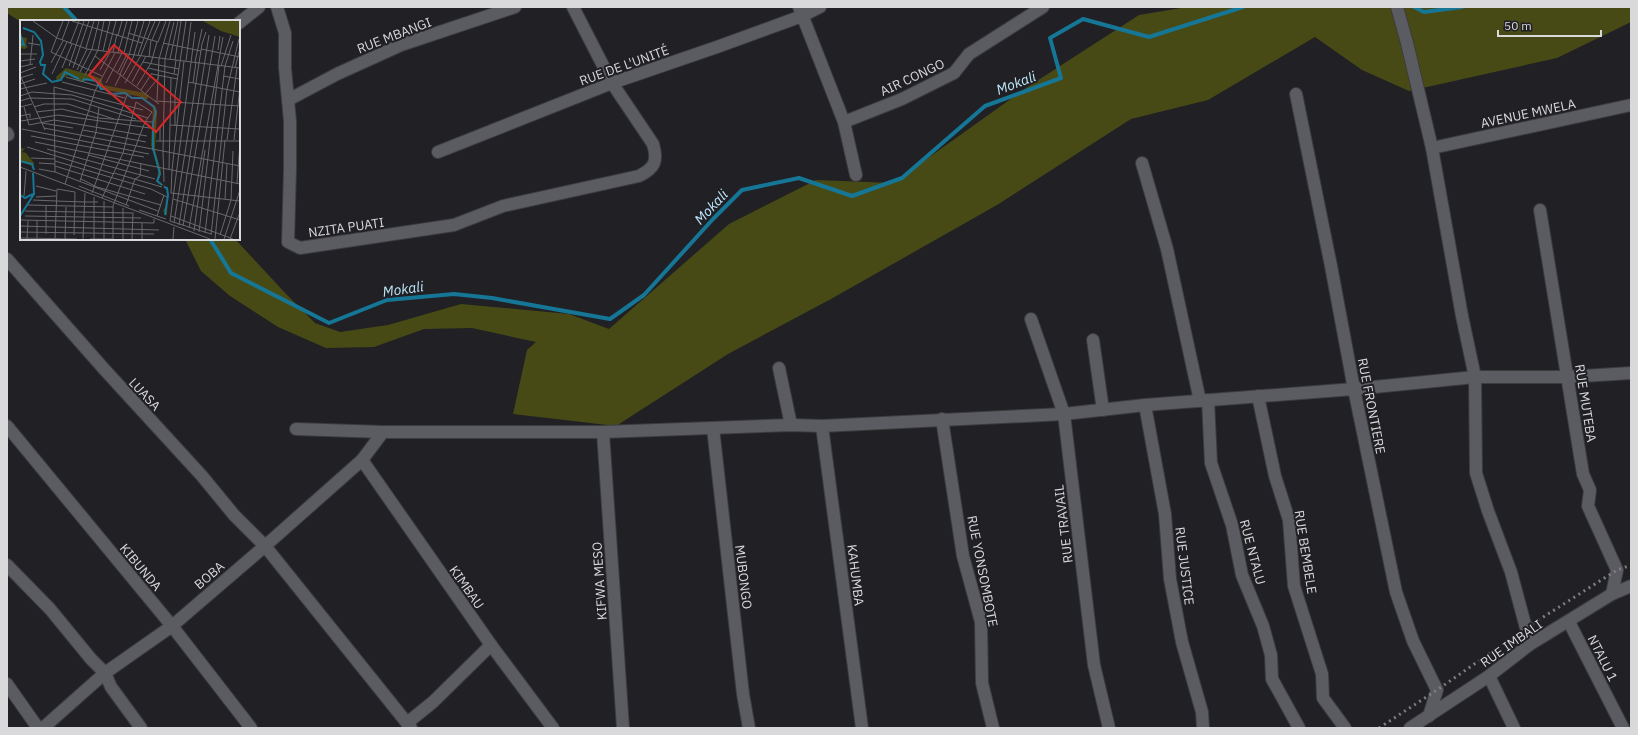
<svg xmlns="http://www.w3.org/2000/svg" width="1638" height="735" font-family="'IBM Plex Sans',sans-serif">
	<rect width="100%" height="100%" fill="#202025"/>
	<g fill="#484a15">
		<path d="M 7,7 L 67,7 L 79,21 L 21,22 L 7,13 Z"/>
		<path d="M 1187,7 L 1631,7 L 1631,22 L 1557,58 L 1409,91 L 1362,70 L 1315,37 L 1208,100 L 1131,119 L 997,205 L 831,299 L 728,354 L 616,426 L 513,414 L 527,350 L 536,342 L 472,328 L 424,329 L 374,347 L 326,348 L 278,327 L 230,296 L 201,271 L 185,239 L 235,239 L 287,295 L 315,323 L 340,332 L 388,325 L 461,304 L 569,314 L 609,329 L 729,224 L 816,180 L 893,183 L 1026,88 L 1139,15 Z"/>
	</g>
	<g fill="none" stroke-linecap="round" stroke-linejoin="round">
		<g stroke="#157696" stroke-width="4">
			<path d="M 64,7 L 77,21"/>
			<path d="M 1414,7 L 1424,12 L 1462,7"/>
			<path d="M 210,239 L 231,273 L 329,323 L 387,300 L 454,294 L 492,298 L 610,319 L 644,295 L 713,219 L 742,190 L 799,178 L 852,196 L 902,178 L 985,106 L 1061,78 L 1050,38 L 1083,19 L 1149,37 L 1243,7"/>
		</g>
		<defs>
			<g id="street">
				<path d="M 277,7 L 285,33 L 285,68 L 290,121 L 290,169 L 288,242 L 300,248 L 454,225 L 503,206 L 639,176 C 655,168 658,161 653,144 L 612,83 L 573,7"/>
				<path d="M 799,7 L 844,122 L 856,175"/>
				<path d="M 1397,7 L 1407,43 L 1432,148 L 1462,316 L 1475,377 L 1476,473 L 1488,511 L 1511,572 L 1526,628 L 1529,645"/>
				<path d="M 239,23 L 259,7"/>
				<path d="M 1296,94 L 1331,266 L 1354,389 L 1396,592 L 1413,641 L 1437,690 L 1429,716"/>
				<path d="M 288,100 L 337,74 L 401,45 L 515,7"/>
				<path d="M 844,122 L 902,99 L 954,73 L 969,54 L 1043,7"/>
				<path d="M 7,133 L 8,135"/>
				<path d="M 1432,148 L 1631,105"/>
				<path d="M 438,152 L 612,83 L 717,47 L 802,16 L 820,7"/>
				<path d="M 1142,163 L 1167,249 L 1200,401"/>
				<path d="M 1540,210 L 1583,474 L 1590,490 L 1588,506 L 1617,570 L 1612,594"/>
				<path d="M 7,259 L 104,369 L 202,476 L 234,515 L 265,546 L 411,728"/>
				<path d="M 1031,319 L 1064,414 L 1094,665 L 1109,728"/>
				<path d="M 1093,340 L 1103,410"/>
				<path d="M 779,368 L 791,425"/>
				<path d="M 1258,396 L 1275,476 L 1289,520 L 1294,586 L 1322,674 L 1323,698 L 1345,728"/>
				<path d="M 1208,400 L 1211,463 L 1232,525 L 1242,575 L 1263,626 L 1271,655 L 1272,679 L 1299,728"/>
				<path d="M 1145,405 L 1165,514 L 1170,579 L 1182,642 L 1202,712 L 1203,728"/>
				<path d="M 942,419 L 963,556 L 981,622 L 982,683 L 993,728"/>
				<path d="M 7,426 L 172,626 L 251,728"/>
				<path d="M 822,426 L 862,728"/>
				<path d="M 713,428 L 743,694 L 749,728"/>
				<path d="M 296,429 L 383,432 L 603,432 L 791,425 L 822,426 L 1064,414 L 1145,405 L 1354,389 L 1475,377 L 1567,377 L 1631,373"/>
				<path d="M 603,432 L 623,728"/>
				<path d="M 362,460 L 491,645 L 553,728"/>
				<path d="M 7,565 L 50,609 L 91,659 L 105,673 L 111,687 L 141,728"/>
				<path d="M 1569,622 L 1623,728"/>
				<path d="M 1489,676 L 1514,728"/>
				<path d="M 7,684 L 38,728"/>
				<path d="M 407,723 L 433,702 L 491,645"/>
				<path d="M 43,728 L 105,673 L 172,626 L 265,546 L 362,460 L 383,432"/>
				<path d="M 1410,728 L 1489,676 L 1529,645 L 1612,594 L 1631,586"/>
			</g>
		</defs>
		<use href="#street" stroke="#3c3c3f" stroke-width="14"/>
		<use href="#street" stroke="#5b5c62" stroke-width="12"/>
		<path stroke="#7e7e82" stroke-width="3" stroke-dasharray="2 4" stroke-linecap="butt" d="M 1379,728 L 1437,690 L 1526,628 L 1617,570 L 1631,565"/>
	</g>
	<g text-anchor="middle" stroke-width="4" stroke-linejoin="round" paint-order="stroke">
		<g font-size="13" fill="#d9d9dc" stroke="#202025">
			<text transform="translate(394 35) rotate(-21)" y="5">RUE MBANGI</text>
			<text transform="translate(624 65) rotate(-20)" y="5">RUE DE L'UNITÉ</text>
			<text transform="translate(912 77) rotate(-25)" y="5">AIR CONGO</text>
			<text transform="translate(1528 113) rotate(-12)" y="5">AVENUE MWELA</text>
			<text transform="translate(346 227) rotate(-8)" y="5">NZITA PUATI</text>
			<text transform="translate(145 394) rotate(47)" y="5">LUASA</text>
			<text transform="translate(1586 403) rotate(81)" y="5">RUE MUTEBA</text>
			<text transform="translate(1372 406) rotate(79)" y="5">RUE FRONTIERE</text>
			<text transform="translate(1063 524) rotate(-97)" y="5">RUE TRAVAIL</text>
			<text transform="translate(1253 552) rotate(75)" y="5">RUE NTALU</text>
			<text transform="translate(1306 552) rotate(81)" y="5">RUE BEMBELE</text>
			<text transform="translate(1185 566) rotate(83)" y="5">RUE JUSTICE</text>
			<text transform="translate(141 567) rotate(50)" y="5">KIBUNDA</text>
			<text transform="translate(983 571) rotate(79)" y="5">RUE YONSOMBOTE</text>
			<text transform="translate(209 575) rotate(-41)" y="5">BOBA</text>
			<text transform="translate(856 575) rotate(83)" y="5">KAHUMBA</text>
			<text transform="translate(744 577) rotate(83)" y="5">MUBONGO</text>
			<text transform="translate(599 581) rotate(-94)" y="5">KIFWA MESO</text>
			<text transform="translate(467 587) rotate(55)" y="5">KIMBAU</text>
			<text transform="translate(1511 643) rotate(-35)" y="5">RUE IMBALI</text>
			<text transform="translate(1603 658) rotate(63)" y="5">NTALU 1</text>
		</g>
		<g font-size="14" font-style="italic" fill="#bfe8fb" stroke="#202025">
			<text transform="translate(1016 83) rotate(-21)" y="5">Mokali</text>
			<text transform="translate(711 207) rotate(-47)" y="5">Mokali</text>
			<text transform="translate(403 289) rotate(-8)" y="5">Mokali</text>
		</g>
	</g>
	<g transform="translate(20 20)">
		<rect width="220" height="220" fill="#202025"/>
		<path d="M 183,1 L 220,1 L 220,17 L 201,11 ZM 0,8 L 2,17 L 7,18 L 6,25 L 8,27 L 5,29 L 0,28 ZM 46,48 L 74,56 L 81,59 L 83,65 L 125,73 L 129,77 L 126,80 L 135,86 L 137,92 L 135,129 L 131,126 L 133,86 L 122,77 L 81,69 L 77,62 L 70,59 L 62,62 L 48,55 L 37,62 L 36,57 ZM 0,127 L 3,129 L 6,127 L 2,132 L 6,133 L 14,143 L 13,146 L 0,142 ZM 131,127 L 135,130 L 141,151 L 139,161 L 146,167 L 148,170 L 147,196 L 143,191 L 147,184 L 147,170 L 137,159 L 139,146 Z" fill="#484a15"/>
		<path fill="none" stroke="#157696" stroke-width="2" d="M 3,8 L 14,12 L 21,21 L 23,35 L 20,42 L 21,45 L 25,45 L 23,54 L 32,62 L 41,60 L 45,52 L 59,59M 0,14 L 4,25 L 0,24M 63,61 L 64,59 L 76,61 L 81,69 L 85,69 L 92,74 L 105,73 L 112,78 L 122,78 L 134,87 L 136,92 L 133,103 L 133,128 L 140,154 L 137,161 L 142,165M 0,141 L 12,144 L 14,150M 144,167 L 147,168 L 148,175 L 145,195M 0,175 L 5,178 L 13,174M 0,196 L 14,174 L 13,153"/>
		<path fill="none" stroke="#6a6a6e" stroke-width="1" d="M 13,1 L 37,18 L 67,29 L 220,48M 43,1 L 31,32 L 82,56M 52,1 L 122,23M 175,12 L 150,201 L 191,214M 108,13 L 138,22 L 146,1M 98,15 L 102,1M 42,20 L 49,1M 132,20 L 140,1M 8,23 L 20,25M 143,23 L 181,31M 50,24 L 59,1M 66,28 L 74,1M 72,29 L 79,1M 181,29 L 220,37M 198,30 L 200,16M 83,31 L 90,1M 88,31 L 96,1M 93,32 L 97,14M 98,33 L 107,1M 104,33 L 112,1M 0,34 L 17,34M 118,35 L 130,1M 75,36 L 139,84M 129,37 L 131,20M 150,39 L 158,1M 155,40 L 161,1M 0,41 L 15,39M 166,41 L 171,2M 123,42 L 159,49M 175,42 L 182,9M 31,43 L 43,21M 10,45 L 13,15M 49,46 L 64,1M 201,46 L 211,15M 205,46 L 213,21M 0,47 L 13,44M 42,48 L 52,24M 53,48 L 69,1M 128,48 L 158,55M 215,48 L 220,28M 57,50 L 67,29M 80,50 L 90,32M 60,52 L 72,29M 98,52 L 107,34M 0,53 L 16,47M 32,54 L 47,22M 100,54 L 109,35 L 118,1M 132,54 L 158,59M 154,54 L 156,40M 0,55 L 25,110M 65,55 L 78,30 L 84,1M 103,56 L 113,38 L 124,1M 203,56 L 220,59M 46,57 L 78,66M 0,58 L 13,54M 42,62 L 105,78M 112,62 L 126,36M 168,62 L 220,72M 86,63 L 102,33M 105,63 L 121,35 L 135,1M 173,63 L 176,42M 0,64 L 15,59M 95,66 L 101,54M 117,66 L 131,43 L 137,22M 0,69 L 27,63M 121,70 L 132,53M 126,73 L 139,57M 0,76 L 12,72 L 52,75 L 128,98M 137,80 L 139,39 L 150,1M 0,81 L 10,78 L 52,79 L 116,99M 135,81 L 220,86M 0,87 L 12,84M 4,87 L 9,105 L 34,100 L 127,116M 14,87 L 24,84 L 48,84 L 94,99M 16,92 L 42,89 L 78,98 L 132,102M 0,96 L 10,94 L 10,98M 1,101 L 38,95 L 130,108M 22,103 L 53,108M 150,105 L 220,109M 155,106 L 155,75 L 166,1M 24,108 L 220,146M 2,109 L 129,134M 63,110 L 126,122M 11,116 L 58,125M 207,120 L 217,48M 214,120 L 220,67M 136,121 L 220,121M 140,121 L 140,106M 15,122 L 220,164M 58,125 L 124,137M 7,127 L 94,154M 27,129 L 135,159M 143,131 L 144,162M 143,132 L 145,39 L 154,2M 68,135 L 129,151M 11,138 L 35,139M 35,141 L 131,169 L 147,177M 19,143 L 35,144M 35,146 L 125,174M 0,147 L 190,219M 19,149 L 35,152 L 138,191M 149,149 L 151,58M 152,150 L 164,41M 152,150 L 151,173 L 220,181M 35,152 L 34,67 L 123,90M 94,153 L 142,167M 61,159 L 77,167 L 141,185M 60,161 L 76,112 L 79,87M 217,163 L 220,123M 45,164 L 75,71 L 95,33M 16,166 L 36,171M 59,166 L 109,186M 72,173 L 107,75M 4,176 L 6,151M 16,177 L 36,176M 82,178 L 103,133 L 116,82 L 132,92 L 125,102 L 93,186 L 93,219M 153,179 L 220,200M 205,179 L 207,144M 13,180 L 36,181M 36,181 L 65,182M 65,182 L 78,182M 8,185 L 93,187M 106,185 L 115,159 L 120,156 L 121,143M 119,190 L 146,199M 5,191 L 112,193M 5,196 L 121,198M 137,196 L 144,175M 151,196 L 213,219M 1,200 L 134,203 L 134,199M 122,203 L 122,219M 154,203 L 182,24 L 186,12M 159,205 L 189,15M 0,206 L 139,210M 163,206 L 195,16M 169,208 L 203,17M 174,211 L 185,130M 0,212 L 134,214M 179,212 L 199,46M 185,213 L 205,46M 26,214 L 26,186M 54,215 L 55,172M 191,215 L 207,69 L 219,19M 200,215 L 211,180 L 213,131M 0,218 L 57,219M 17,218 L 17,200M 7,219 L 8,201M 35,219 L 37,169 L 55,172M 45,219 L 46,187M 63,219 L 65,173M 70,219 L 93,219M 74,219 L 74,177M 84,219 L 84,181M 103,219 L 103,188M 112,219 L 113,192M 153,219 L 154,207M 195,219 L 205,120M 204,219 L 220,170M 210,219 L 220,192"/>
		<path fill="#d62828" fill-opacity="0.15" stroke="#d62828" stroke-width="2" d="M 94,25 L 161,82 L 136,112 L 69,55 Z"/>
		<rect width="220" height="220" fill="none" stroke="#d9d9dc" stroke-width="2"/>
	</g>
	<rect width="1638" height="735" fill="none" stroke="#d9d9dc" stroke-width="16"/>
	<path d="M1498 30v6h103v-6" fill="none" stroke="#d9d9dc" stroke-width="2"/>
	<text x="1504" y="30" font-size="12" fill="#d9d9dc" stroke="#202025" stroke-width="3" paint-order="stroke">50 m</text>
</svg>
